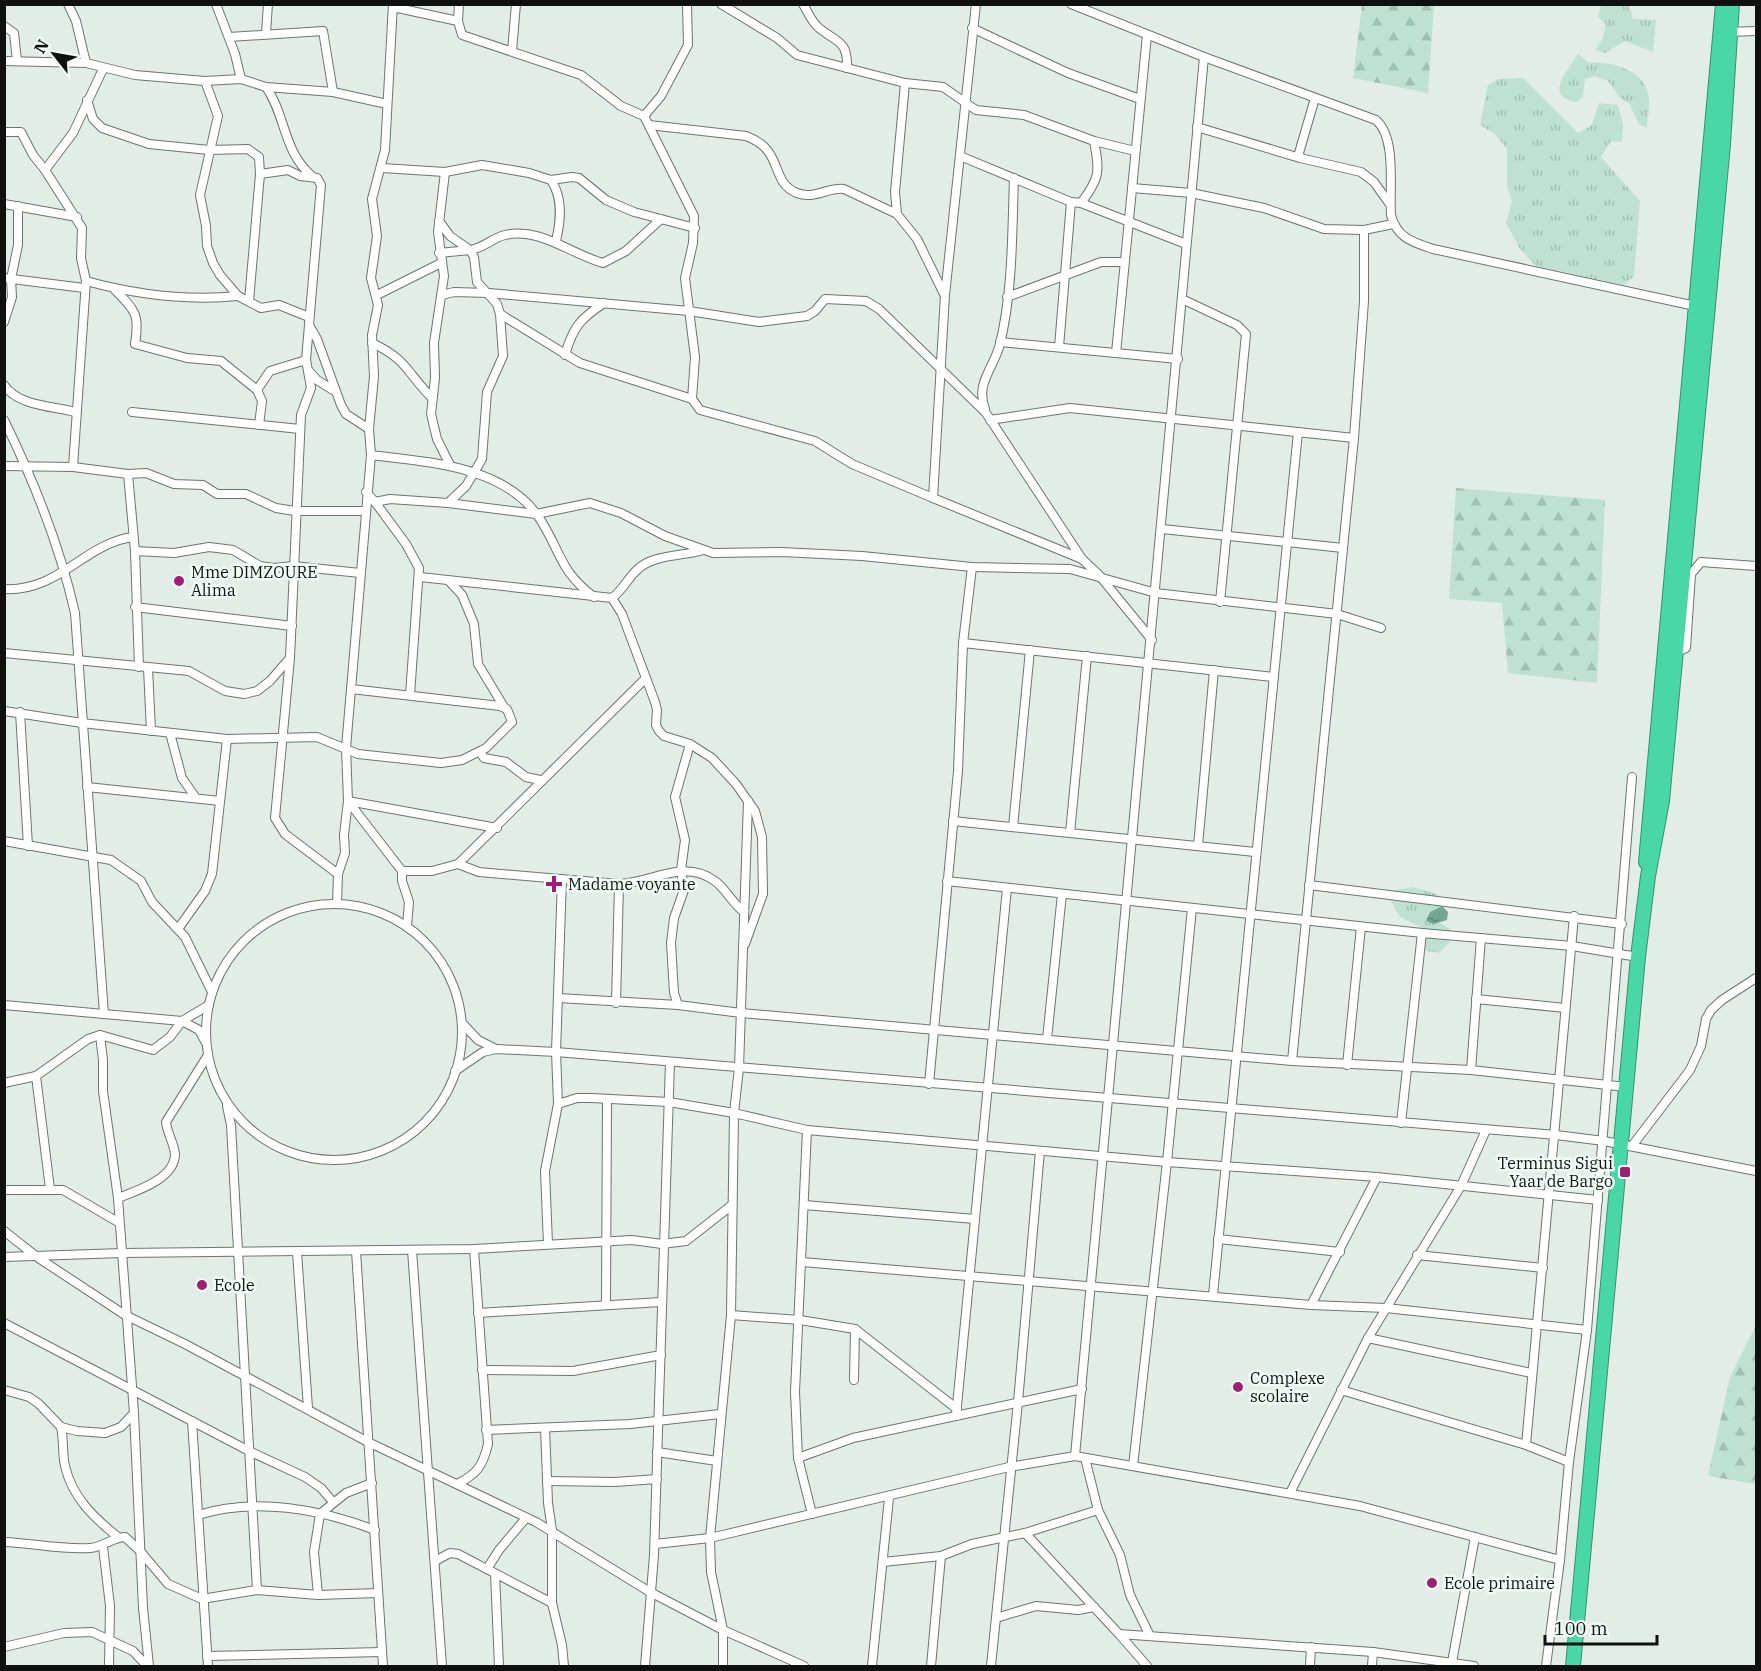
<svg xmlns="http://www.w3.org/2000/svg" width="1761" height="1671" font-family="'IBM Plex Serif',serif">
	<defs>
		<pattern id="grass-tufts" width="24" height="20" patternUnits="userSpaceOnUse" patternTransform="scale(1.5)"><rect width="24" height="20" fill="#bee1d1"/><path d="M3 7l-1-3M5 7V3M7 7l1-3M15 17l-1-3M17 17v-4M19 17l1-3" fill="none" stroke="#a2c0b2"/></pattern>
		<pattern id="forest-firs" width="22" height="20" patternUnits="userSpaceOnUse" patternTransform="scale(1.5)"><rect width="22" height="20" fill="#bee1d1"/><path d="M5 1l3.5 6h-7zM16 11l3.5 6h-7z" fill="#a2c0b2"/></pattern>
		<pattern id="water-ripples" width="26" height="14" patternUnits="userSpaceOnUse" patternTransform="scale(1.5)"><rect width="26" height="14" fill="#73a791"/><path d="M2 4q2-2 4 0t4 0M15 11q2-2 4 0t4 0" fill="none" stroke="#5d8775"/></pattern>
	</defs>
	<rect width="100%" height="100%" fill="#e3ede8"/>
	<g fill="url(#grass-tufts)">
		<path d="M 1601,5 L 1629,5 L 1633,19 L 1656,20 L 1653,52 L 1625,41 L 1605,53 L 1595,50 L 1603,38 L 1606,24 L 1598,17 Z"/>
		<path d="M 1578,54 L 1589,63 C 1612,61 1647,70 1649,99 C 1650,108 1647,119 1647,128 L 1639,124 L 1629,103 L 1620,98 L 1608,81 L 1595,76 L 1585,79 L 1583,96 L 1577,102 C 1542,97 1569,69 1578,54 Z"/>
		<path d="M 1523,78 L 1578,133 L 1592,125 L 1599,103 L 1618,105 L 1623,125 L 1622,142 L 1611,141 L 1601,157 L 1640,201 L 1634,276 L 1624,285 L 1536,266 L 1520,249 L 1506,223 L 1512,201 L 1507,187 L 1507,149 L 1495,134 L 1480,125 L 1488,85 L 1498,79 Z"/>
		<path d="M 1413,887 L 1437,894 L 1442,906 L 1430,912 L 1427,921 L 1440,923 L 1451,930 L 1449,943 L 1439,953 L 1427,951 L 1416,941 L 1420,927 L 1399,916 L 1391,901 L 1395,890 Z"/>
	</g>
	<g fill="url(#forest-firs)">
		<path d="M 1362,5 L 1434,5 L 1428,93 L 1353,78 Z"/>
		<path d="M 1456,488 L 1605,500 L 1597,683 L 1508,673 L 1502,603 L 1449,599 Z"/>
		<path d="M 1756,1325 L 1756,1484 L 1708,1476 L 1730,1377 Z"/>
	</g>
	<path fill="url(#water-ripples)" d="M 1442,906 L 1448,912 L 1447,920 L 1434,924 L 1426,921 L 1430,912 Z"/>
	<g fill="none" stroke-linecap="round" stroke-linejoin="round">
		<defs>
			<g id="street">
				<path d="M 68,4 L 76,21 L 86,63"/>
				<path d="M 216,4 L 235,54 L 241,79"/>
				<path d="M 459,4 L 458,21 L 462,35 L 581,75 L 621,106 L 644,116 L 694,216 L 693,243 L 685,278 L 695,357 L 692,399 L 700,410 L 815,441 L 852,464 L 933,498"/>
				<path d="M 721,4 L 777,38 L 797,55 L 905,83 L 943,87 L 976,110 L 1024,115 L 1094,141 L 1135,151"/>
				<path d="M 803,4 C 808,12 812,23 819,28 C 837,43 848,40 847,68"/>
				<path d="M 976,4 L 945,295 L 933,498 L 1082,559"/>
				<path d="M 1071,4 L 1204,57 L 1376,120 C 1397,138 1389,189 1391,215 C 1397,238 1412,242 1433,249 L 1695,306"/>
				<path d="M 393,7 L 458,21"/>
				<path d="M 4,26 L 14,33 L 17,61"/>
				<path d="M 972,28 L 1068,73 L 1140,99"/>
				<path d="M 1728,32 L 1756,31"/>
				<path d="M 266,33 L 268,4"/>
				<path d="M 229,37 L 323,31 L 333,92"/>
				<path d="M 512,51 L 516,4"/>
				<path d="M 4,61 L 86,63 L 135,75 L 205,81 L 241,79 L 266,87 L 333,92 L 387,104"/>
				<path d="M 205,81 L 218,116 L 200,195 L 206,226 L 207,246 L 213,263 L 220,275 L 238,296 L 261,308 L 279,305 L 309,317"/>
				<path d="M 266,87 C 286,115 283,152 312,176"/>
				<path d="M 1315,98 L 1299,153 L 1300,158 L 1361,172 L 1374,182 L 1389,203"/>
				<path d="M 87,100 L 93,119 L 102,128 L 149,144 L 209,150 L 248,149 L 259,157 L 260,174 L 249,301"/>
				<path d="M 644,116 L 661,96 L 688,45 L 687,4"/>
				<path d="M 649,125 L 746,136 C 785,150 769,182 797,193 C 814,200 828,187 844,189 L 897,214 L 917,239 L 944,294"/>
				<path d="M 1197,127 L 1300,158"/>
				<path d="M 4,132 L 21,132 L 33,155 L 45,170"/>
				<path d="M 960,156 L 1071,202 L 1081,203 L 1186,244"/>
				<path d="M 382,168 L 445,172 L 438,232 L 444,276 L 434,343 L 435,378 L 431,414 L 437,439 L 450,465"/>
				<path d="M 445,172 L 482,165 L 529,173 L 551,180 L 572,177 L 579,178 L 606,200 L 634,212 L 695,228"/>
				<path d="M 260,174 L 288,170 L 300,176 L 317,178 L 321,185 L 306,360 L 311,388 L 301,415 L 290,658 L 275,818 L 285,834 L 338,874"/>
				<path d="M 551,180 C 563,198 561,220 556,241"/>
				<path d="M 1132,188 L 1191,193 L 1264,208 L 1324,229 L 1364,230 L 1393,224"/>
				<path d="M 1081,203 C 1100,178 1100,172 1094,141"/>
				<path d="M 4,204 L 77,217"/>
				<path d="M 897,214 L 895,192 L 905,83"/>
				<path d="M 439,221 L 450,236 L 470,250 C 484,248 492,238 505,235 C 541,227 570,254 603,263 L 626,251 L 661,219"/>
				<path d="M 439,253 L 470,250 L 474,257 L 477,282 L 497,304 L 500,314 L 503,356 L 487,392 L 482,459 L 466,486 L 448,503"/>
				<path d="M 4,278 L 84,288"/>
				<path d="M 86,281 C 137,295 185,301 238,296"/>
				<path d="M 114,289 C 135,310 140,314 135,344 L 187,358 L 221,361 L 257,390 L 270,371 L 306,360"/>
				<path d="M 377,295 L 441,263"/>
				<path d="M 442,295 L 454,292 L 489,293 L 689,311 L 759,322 L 807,316 L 815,311 L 825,299 L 866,301 L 879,309 L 986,413 L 1082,559 L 1099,575 L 1152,640"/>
				<path d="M 1007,297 L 1101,262 L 1124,262"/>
				<path d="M 1182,299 L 1237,325 L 1246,334 L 1220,602"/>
				<path d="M 500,314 L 580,363 L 692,399"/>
				<path d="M 4,322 L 12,297 L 11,279 L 18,245 L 18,206"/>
				<path d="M 309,325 L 317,339 L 341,405 L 346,414 L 369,429"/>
				<path d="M 1000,342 L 1178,359"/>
				<path d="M 372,343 C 408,360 406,372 432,398"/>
				<path d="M 1059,347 L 1071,202"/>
				<path d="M 1116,353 L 1147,35"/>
				<path d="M 565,355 C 573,327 580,319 604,303"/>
				<path d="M 309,371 L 317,380 L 333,390"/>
				<path d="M 4,385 C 18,406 52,406 75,412"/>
				<path d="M 257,390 L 262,401 L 259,425"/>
				<path d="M 985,409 C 975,383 994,368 1000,344 C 1013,290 1012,233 1014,178"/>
				<path d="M 132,412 L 300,429"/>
				<path d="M 4,420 C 34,481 60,547 75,613 L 104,1014"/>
				<path d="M 990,420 L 1070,408 L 1354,438"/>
				<path d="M 371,455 C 426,462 502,465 538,516 C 561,550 558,570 594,597"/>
				<path d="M 4,466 L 73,467 L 128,474 L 146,473 L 174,484 L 203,485 L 217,494 L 246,494 L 276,508 L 295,511 L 364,511"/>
				<path d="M 73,467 L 86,281 L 81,258 L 82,228 L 45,170 L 73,133 L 103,69"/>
				<path d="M 128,474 L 135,551 L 139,667"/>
				<path d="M 366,492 L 375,502 L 390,499 L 448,503 L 536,514 L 590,503 L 621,513 L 665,536 L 713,553 L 782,552 L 862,556 L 972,567 L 1070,569 L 1156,593 L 1337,614 L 1381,628"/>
				<path d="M 375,502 L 406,544 L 419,568 L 410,695"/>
				<path d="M 1162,529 L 1343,548"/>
				<path d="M 135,551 L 174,553 L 209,547 L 233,550 L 260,566 L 274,568 L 293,566 L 360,573"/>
				<path d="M 420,577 L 612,598 C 623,590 627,579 637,570 C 651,555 681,556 700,551"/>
				<path d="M 450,582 L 462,595 L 474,624 L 478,664 L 504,707"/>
				<path d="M 4,589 C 59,592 85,543 133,537"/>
				<path d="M 612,598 L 622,614 L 655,702 L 657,710 L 656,725 L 659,731 L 664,736 L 690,744 L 712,758 L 736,784 L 755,811 L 762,837 L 763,894 L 745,944"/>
				<path d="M 135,607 L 292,626"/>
				<path d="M 963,643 L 1273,677"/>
				<path d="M 1676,652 L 1686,648 L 1691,574 L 1701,562 L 1756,566"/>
				<path d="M 4,653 L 189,671 L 225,691 L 244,694 L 257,691 L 270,681 L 289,659"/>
				<path d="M 148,668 L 151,731"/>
				<path d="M 4,711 L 82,723 L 227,739 L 317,737 L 358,754 L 441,763 L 462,760 L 486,748 L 512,722 L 507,709 L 500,706 L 351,689"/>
				<path d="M 20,712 L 28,846"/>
				<path d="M 170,733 L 182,778 L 196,798"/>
				<path d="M 480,752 L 484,758 L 506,762 L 526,777 L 540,780"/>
				<path d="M 87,787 L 220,801"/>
				<path d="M 348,801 L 497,828"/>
				<path d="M 348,801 L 402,871"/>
				<path d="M 953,821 L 1255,852"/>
				<path d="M 1013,827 L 1030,650"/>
				<path d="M 1070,833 L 1087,656"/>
				<path d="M 4,841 L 111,860 L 141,881 L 152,902 L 185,937 L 212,992"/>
				<path d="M 1198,846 L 1214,670"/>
				<path d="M 458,864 L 479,872 L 619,884 C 652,883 683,858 715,881 C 726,889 732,903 744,912"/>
				<path d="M 562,879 L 556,1052 L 558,1104 L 577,1098 L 591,1098 L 669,1102 L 734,1113 L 807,1130 L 1167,1162 L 1377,1177 L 1598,1200"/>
				<path d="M 947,881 L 1422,933 L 1572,946 L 1638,957"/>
				<path d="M 1309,885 L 1622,924"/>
				<circle cx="334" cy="1032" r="128"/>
				<path d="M 337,904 L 338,874 L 345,853 L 344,835 L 348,801 L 346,748 L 371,455 L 369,429 L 374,376 L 372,335 L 378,305 L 371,278 L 377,236 L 372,199 L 385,150 L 393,4"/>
				<path d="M 407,926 L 409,902 L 402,881 L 402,871 L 432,871 L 458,864 L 645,679"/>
				<path d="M 178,929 L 205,891 L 212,874 L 227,739"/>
				<path d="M 558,998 L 678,1005 L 741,1013 L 1292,1061 L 1471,1070 L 1626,1087"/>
				<path d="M 1476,999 L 1565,1008"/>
				<path d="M 616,1003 L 619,884"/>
				<path d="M 4,1005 L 182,1021 L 199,1030 L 205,1041"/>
				<path d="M 678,1005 L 674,993 L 671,943 L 674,918 L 684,890 L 681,870 L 685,840 L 675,797 L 690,744"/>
				<path d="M 462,1023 L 478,1040 L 496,1049"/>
				<path d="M 100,1035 L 103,1060 L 103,1091 L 118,1198 L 134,1413 L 143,1608 L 149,1666"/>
				<path d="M 1047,1039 L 1062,894"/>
				<path d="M 1292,1061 L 1354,438 L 1364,301 L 1364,230"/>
				<path d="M 1347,1065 L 1361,927"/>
				<path d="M 1471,1070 L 1481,938"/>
				<path d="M 455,1071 L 483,1052 L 496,1049 L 556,1052 L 1556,1135 L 1604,1141 L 1756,1171"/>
				<path d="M 36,1076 L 50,1189"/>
				<path d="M 4,1083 L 36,1076 L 88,1039 L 100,1035 L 153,1050 L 170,1037 L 182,1021 L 209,1005"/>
				<path d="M 929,1084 L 958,771 L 963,643 L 972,567"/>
				<path d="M 227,1106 L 231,1125 L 257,1590"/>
				<path d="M 1401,1123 L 1422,933"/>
				<path d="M 807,1130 L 795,1392 L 798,1458 L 812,1514"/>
				<path d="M 1632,1146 L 1690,1070 L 1701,1046 L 1706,1019 L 1711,1010 L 1722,1000 L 1756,978"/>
				<path d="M 4,1190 L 63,1190 L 118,1222"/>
				<path d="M 118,1198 C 136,1191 175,1179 175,1154 C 174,1143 167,1133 166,1122 L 208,1055"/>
				<path d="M 804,1205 L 975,1219"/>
				<path d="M 4,1231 L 37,1257 L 125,1315 L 185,1344 L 368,1442 L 536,1522 L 650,1592 L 723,1630 L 804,1666"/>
				<path d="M 1218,1239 L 1340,1252"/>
				<path d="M 548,1244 L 545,1171 L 558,1104"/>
				<path d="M 412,1250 L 442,1666"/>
				<path d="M 356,1251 L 383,1666"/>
				<path d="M 297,1252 L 308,1408"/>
				<path d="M 1417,1255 L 1543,1268"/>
				<path d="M 4,1257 L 122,1253 L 474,1249 L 632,1240 L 662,1244 L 686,1241 L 732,1205"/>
				<path d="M 802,1262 L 1311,1305 L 1386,1308 L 1587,1330"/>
				<path d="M 1213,1295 L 1298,432"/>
				<path d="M 606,1304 L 607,1100"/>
				<path d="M 1311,1305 L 1377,1177"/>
				<path d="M 478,1313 L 661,1302"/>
				<path d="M 731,1315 L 800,1320 L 855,1329 L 957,1409"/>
				<path d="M 4,1323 L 251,1452 L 305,1477 L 321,1488 L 333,1502"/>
				<path d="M 1368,1338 L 1531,1373"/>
				<path d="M 482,1370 L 573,1371 L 661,1355"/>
				<path d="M 854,1380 L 855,1329"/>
				<path d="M 4,1390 L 29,1397 L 39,1404 L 61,1427 L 77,1431 L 105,1433 L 121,1427 L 134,1413"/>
				<path d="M 1341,1390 L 1526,1445 L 1569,1462"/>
				<path d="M 956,1416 L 1007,888"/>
				<path d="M 192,1421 L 208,1666"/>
				<path d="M 61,1427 C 64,1440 62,1453 65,1466 C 72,1497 94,1518 118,1537"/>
				<path d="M 545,1428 L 548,1503 L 552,1530 L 552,1603 L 562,1645 L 564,1666"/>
				<path d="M 486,1430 L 630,1424 L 720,1414"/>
				<path d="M 1526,1445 L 1574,916"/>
				<path d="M 657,1452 L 717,1461"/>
				<path d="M 1075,1456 L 1204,57"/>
				<path d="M 798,1458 L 853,1438 L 1082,1389"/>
				<path d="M 1085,1458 L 1098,1510 L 1120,1555 L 1130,1595 L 1150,1636"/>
				<path d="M 1133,1466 L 1167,1162 L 1192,908"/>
				<path d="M 547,1481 L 615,1482 L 657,1479"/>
				<path d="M 457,1484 C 477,1474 483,1466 488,1444 L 474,1249"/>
				<path d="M 1290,1493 L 1368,1338 L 1461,1186 L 1486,1130"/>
				<path d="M 198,1515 C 255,1497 320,1509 375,1530"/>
				<path d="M 1025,1533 L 1119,1634 L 1373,1652 L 1474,1666"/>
				<path d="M 4,1542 C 32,1543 62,1550 90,1548 C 103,1547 111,1538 125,1537 L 140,1551 L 168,1584 L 202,1599 L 257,1590 L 318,1595 L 378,1593"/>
				<path d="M 655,1544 L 710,1538 L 1009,1467 L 1075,1456 L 1360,1506 L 1560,1560"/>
				<path d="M 103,1547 L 110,1606 L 109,1666"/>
				<path d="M 435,1561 L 450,1553 L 458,1554 L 552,1603"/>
				<path d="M 883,1562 L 941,1556 L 972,1544 L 1025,1533 L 1098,1510"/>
				<path d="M 487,1569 L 499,1550 L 526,1518"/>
				<path d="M 495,1574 L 499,1666"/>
				<path d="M 318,1595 L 314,1552 L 320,1514 L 346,1493 L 372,1483"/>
				<path d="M 996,1618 L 1036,1606 L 1078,1610 L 1094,1607"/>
				<path d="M 1119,1634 L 1147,1666"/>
				<path d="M 4,1647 L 64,1633 L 92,1632 L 133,1651 L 147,1666"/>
				<path d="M 207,1656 L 382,1652"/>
				<path d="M 1452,1662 L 1475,1537"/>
				<path d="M 645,1666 L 654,1555 L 670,1062"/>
				<path d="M 723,1666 L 723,1630 L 711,1572 L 710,1538 L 731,1315 L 734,1113 L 739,1068 L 748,801"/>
				<path d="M 872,1666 L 889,1498"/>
				<path d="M 931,1666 L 941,1556"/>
				<path d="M 991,1666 L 1018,1402 L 1040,1151"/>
				<path d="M 1310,1666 L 1311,1647"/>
				<path d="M 1372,1666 L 1373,1652"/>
				<path d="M 1546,1666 L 1560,1560 L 1569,1462 L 1587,1330 L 1632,777"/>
			</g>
			<g id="highway">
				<path d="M 1646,862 L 1723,4"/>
				<path d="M 1573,1666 L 1638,957 L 1648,876 L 1662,801 L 1723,144 L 1732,4"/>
			</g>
		</defs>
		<use href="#street" stroke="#6b7570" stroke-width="10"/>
		<use href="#highway" stroke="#359273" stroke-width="16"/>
		<use href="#street" stroke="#fff" stroke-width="8"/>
		<use href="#highway" stroke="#4ad7a8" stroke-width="14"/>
	</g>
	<g fill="#9e1e71" stroke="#f0fbf6" stroke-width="2">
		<circle cx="179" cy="581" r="6"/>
		<path d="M551 875h6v6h6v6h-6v6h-6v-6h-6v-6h6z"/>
		<rect x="1619" y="1166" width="12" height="12" rx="3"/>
		<circle cx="202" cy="1285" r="6"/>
		<circle cx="1238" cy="1387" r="6"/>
		<circle cx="1432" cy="1583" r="6"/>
	</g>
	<g text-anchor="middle" stroke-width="5" stroke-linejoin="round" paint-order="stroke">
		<g font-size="16" fill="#0e1110" stroke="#f0fbf6" text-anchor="start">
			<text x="191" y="578">Mme DIMZOURE<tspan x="191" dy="18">Alima</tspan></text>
			<text x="568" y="890">Madame voyante</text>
			<text x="1613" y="1169" text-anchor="end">Terminus Sigui<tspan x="1613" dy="18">Yaar de Bargo</tspan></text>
			<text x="214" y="1291">Ecole</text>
			<text x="1250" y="1384">Complexe<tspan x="1250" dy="18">scolaire</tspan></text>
			<text x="1444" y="1589">Ecole primaire</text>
		</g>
	</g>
	<rect width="1761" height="1671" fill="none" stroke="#0e1110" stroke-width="12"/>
	<g transform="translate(54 54) rotate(301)" stroke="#f0fbf6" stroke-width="4.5" paint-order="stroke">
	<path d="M0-4.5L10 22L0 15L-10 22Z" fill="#0e1110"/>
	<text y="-9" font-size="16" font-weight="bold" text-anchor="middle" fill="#0e1110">N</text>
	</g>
	<path d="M1545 1635v9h112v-9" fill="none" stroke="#0e1110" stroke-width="3"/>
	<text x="1554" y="1635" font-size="18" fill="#0e1110" stroke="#f0fbf6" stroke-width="4.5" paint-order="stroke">100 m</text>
</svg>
